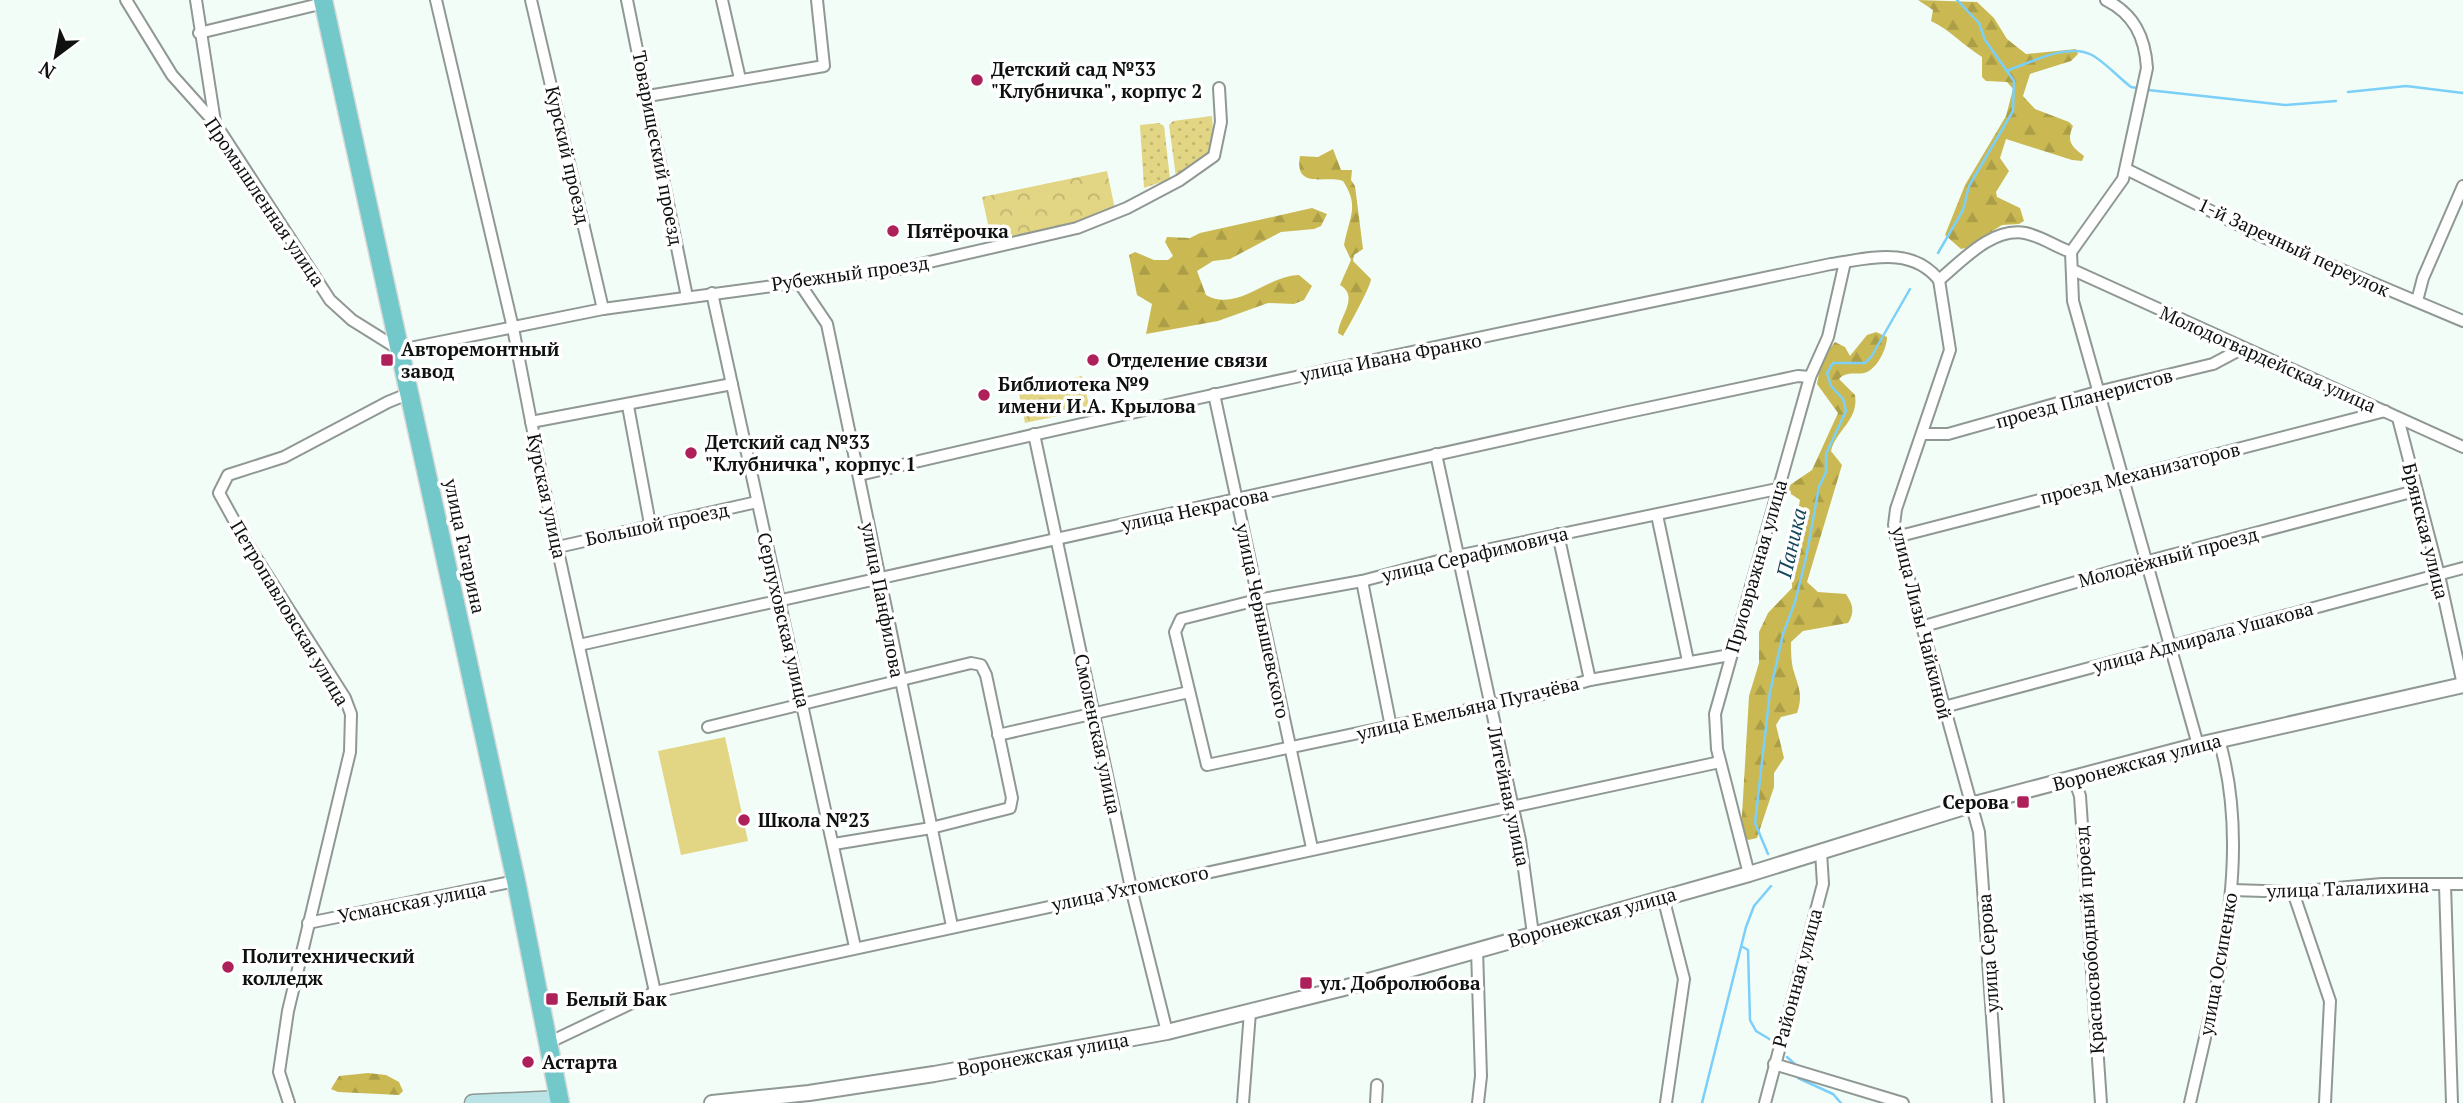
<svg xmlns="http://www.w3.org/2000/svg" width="2463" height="1103" font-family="'PT Serif',serif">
	<defs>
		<pattern id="grass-dots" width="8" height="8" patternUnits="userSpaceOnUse" patternTransform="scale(1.75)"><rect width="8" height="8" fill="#e2d583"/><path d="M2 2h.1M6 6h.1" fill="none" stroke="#c1b670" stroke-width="1.8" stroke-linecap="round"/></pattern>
		<pattern id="forest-firs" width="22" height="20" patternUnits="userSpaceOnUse" patternTransform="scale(1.75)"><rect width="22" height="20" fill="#cab953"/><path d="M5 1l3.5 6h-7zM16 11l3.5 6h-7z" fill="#ac9e47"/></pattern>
		<pattern id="park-crowns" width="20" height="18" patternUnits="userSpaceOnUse" patternTransform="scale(1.75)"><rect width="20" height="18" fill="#e2d583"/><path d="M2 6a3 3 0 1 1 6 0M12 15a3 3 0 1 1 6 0" fill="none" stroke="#c1b670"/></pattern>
	</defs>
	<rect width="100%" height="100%" fill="#f3fdf8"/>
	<g fill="url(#grass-dots)">
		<path d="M 1212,116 L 1214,144 L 1212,150 L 1176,177 L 1169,125 L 1173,121 Z"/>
		<path d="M 1159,123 L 1164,126 L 1170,179 L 1144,188 L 1140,125 Z"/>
	</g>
	<g fill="url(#forest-firs)">
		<path d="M 1918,0 L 1977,2 L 1994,18 L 2007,39 L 2026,54 L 2076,49 L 2078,54 L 2071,61 L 2030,74 L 2023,96 L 2035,109 L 2069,122 L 2073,126 C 2066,142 2072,147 2084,156 L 2082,161 L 2072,160 L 2006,139 L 2000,158 L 2009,171 L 1996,192 L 1997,197 L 2020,208 L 2024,221 L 2019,224 L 2002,225 L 1966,248 L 1961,249 L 1945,235 L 1965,185 L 2006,116 L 2013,89 L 2007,82 L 1986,81 L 1982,77 L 1982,57 C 1964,46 1949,29 1931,21 L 1933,10 Z"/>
		<path d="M 1333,149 L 1341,170 L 1352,170 L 1351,180 L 1355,186 L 1363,249 L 1354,255 L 1353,261 L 1371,279 C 1371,286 1348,328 1343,336 L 1338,333 C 1339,317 1360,297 1340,285 L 1351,260 L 1344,245 C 1349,217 1360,207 1343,181 C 1325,175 1294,190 1300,156 L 1318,157 Z"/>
		<path d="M 1312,208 L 1327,214 L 1321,226 L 1314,229 L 1281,232 L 1230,259 L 1213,261 L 1197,271 L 1206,295 C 1237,313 1268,275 1299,275 L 1312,286 L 1304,300 L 1294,304 L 1268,303 L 1218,321 L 1146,334 L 1152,304 L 1137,295 L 1129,255 L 1135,252 L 1154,260 L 1168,260 L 1173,256 L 1165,242 L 1167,237 L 1190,238 L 1200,233 Z"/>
		<path d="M 1876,332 L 1887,337 C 1887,348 1878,367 1867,372 C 1857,376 1848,370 1839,379 L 1855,395 C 1859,420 1836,430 1831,451 L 1842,465 L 1807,582 L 1818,592 L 1846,594 C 1853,605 1855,612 1848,623 L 1803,631 L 1791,642 C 1791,651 1791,663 1794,672 C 1799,688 1803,696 1797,713 L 1781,717 L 1776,725 L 1784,758 L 1774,773 L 1774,787 L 1757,838 L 1748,840 L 1741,832 L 1749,696 L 1759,663 L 1759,632 L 1768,613 L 1792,588 L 1792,544 L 1800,500 L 1788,492 L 1787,487 L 1812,470 L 1838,413 L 1817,384 L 1822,358 L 1835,342 L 1845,347 L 1850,356 L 1867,335 Z"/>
		<path d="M 368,1073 L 386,1075 L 399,1082 L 403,1091 L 399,1095 L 338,1092 L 331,1089 L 339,1076 Z"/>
	</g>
	<g fill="url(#park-crowns)">
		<path d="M 1107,171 L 1115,209 L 1068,225 L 992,242 L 982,197 Z"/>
		<path d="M 1082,376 L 1090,409 L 1025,423 L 1018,389 Z"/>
	</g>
	<path fill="#e2d583" d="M 725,737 L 748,841 L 681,855 L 658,751 Z"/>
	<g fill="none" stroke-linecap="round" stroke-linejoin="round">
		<g stroke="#7bcff8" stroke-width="2.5">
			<path d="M 2006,71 C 2030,63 2068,42 2092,55 C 2106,63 2118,77 2131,87 L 2137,88"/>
			<path d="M 2148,90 L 2285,105 L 2336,101"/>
			<path d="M 2348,92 L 2406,86 L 2463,93"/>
			<path d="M 1938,253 L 1963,210 L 1969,186 L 2013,111 L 2014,81 L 1985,40 L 1979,23 L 1957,0"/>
			<path d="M 1768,854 L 1755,823 L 1770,692 L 1783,634 L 1795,602 L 1806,558 L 1819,487 L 1826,472 L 1826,454 L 1846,411 L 1843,399 L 1831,386 L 1827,373 L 1833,363 L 1865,363 L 1871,357 L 1910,289"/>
			<path d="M 1743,947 L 1748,950 L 1750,1020 L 1756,1031 L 1771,1040"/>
			<path d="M 1787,1057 L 1798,1067"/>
			<path d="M 1797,1073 L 1798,1078 L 1833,1094 L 1841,1103"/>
			<path d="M 1702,1103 L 1746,927 L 1754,906 L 1771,886"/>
		</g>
		<defs>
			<g id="minor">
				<path d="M 126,0 L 172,75 L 215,123 L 330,300 L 352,320 L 400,350 L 603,309 L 899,269 L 1077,228 L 1127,208 L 1180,180 L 1214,156 L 1221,122 L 1219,88"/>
				<path d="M 196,0 L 215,122"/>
				<path d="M 436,0 L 513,328 L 543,483 L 655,992"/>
				<path d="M 531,0 L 603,309"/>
				<path d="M 627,0 L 687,297"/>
				<path d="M 722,0 L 740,79"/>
				<path d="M 199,33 L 324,3"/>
				<path d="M 648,96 L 824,66 L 817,0"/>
				<path d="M 2126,169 L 2261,236 L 2463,321"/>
				<path d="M 2071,252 L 2073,301 L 2198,745"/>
				<path d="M 2073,270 L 2463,447"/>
				<path d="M 1939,280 L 1950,350 L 1896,509 L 1894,525 L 1979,832 L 1998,1103"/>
				<path d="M 1939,280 C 1962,261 1992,227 2025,233 C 2041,236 2056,247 2071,252 L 2123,179 L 2147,68 C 2145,37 2134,14 2106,0"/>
				<path d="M 798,281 L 827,324 L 952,926"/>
				<path d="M 712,293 L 855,947"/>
				<path d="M 2417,301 L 2423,278 L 2463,186"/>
				<path d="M 1214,394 L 1312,848"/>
				<path d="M 628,406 L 650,524"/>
				<path d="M 2398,418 L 2439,575 L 2463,685"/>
				<path d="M 531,422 L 732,384"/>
				<path d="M 1034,434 L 1131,888 L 1167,1032"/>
				<path d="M 1923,434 L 1948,434 L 2097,392 L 2213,364 L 2243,348"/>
				<path d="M 1436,454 L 1520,840 L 1533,934"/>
				<path d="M 859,475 C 1182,399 1506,332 1831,264 C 1868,259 1911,245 1939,280"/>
				<path d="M 1657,515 L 1688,661"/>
				<path d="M 1558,534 L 1590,680"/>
				<path d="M 1896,537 L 2385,411"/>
				<path d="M 558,547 L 757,502"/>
				<path d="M 1362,581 L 1391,727"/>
				<path d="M 1921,627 L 2145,562 L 2415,491"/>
				<path d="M 579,645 L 1624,413 L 1798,376 L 1810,377"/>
				<path d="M 1730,655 L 1590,680 L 1539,695 L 1207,765 L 1175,632 L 1181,619 L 1257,600 L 1362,581 L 1457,556 L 1777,489"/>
				<path d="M 1944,707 L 2463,568"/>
				<path d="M 708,727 L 971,663 L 981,665 L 986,675 L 1012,798 L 1010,808 L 931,828 L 834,844"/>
				<path d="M 998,735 L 1189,692"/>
				<path d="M 2074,779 L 2080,796 L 2101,1103"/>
				<path d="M 1749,874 L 1717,749 L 1715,714 L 1810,377 L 1828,337 L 1845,262"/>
				<path d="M 2445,885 L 2452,1103"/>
				<path d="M 2232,890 L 2293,892 L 2382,884 L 2463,884"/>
				<path d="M 2293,892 L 2330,1001 L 2325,1103"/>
				<path d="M 1663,897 L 1684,979 L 1666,1103"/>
				<path d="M 308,923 L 516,881"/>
				<path d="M 1477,950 L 1481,1076 L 1478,1103"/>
				<path d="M 550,1042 L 655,992 L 1720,762"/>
				<path d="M 1774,1064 L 1903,1103"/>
				<path d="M 289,1103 L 279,1072 L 288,1011 L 350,752 L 351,714 L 345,698 L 246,542 L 219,493 L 228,475 L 284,457 L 388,402 L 410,393"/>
				<path d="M 1243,1103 L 1250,1012"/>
				<path d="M 1376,1103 L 1377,1085"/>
				<path d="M 1765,1103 L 1823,884 L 1821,852"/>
				<path d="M 2190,1103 C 2216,987 2254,858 2219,740"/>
			</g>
			<path id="tertiary" d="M 712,1103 L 809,1093 L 934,1074 L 1167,1032 L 1340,989 L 1749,874 L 1971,805 L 2198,745 L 2463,685"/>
			<path id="secondary" d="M 473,1103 L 560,1099"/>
			<path id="primary" d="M 323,0 L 516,881 L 560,1103"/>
		</defs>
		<use href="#minor" stroke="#909894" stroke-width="14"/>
		<use href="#tertiary" stroke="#909894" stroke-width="18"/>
		<use href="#secondary" stroke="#909894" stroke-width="19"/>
		<use href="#primary" stroke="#d8d9d9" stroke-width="21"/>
		<use href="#minor" stroke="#fff" stroke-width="10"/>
		<use href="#tertiary" stroke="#fff" stroke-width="14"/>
		<use href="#secondary" stroke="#b9e3e5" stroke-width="16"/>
		<use href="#primary" stroke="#73c8ca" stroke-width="18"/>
	</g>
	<g fill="#ae205a" stroke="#fff" stroke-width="2.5">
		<circle cx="977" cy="80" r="7"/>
		<circle cx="893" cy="231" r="7"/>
		<rect x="380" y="353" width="14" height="14" rx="3.5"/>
		<circle cx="1093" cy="360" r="7"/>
		<circle cx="984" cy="395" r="7"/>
		<circle cx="691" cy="453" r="7"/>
		<rect x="2016" y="795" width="14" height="14" rx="3.5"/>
		<circle cx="744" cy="820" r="7"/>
		<circle cx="228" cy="967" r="7"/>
		<rect x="1299" y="976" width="14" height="14" rx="3.5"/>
		<rect x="545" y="992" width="14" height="14" rx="3.5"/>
		<circle cx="528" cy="1062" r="7"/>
	</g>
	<g text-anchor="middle" stroke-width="7" stroke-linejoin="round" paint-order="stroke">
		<g font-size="19" font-weight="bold" fill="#0e1110" stroke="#fff" text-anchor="start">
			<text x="991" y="76">Детский сад №33<tspan x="991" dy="22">"Клубничка", корпус 2</tspan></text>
			<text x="907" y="238">Пятёрочка</text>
			<text x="401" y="356">Авторемонтный<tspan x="401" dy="22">завод</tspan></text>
			<text x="1107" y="367">Отделение связи</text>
			<text x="998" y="391">Библиотека №9<tspan x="998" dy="22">имени И.А. Крылова</tspan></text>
			<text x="705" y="449">Детский сад №33<tspan x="705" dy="22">"Клубничка", корпус 1</tspan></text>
			<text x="2009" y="809" text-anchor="end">Серова</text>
			<text x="758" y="827">Школа №23</text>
			<text x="242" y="963">Политехнический<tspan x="242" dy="22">колледж</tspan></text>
			<text x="1320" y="990">ул. Добролюбова</text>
			<text x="566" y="1006">Белый Бак</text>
			<text x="542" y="1069">Астарта</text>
		</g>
		<g font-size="19" fill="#0e1110" stroke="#fff">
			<text transform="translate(658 148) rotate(79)" y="7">Товарищеский проезд</text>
			<text transform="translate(568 155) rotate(77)" y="7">Курский проезд</text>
			<text transform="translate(265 202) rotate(56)" y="7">Промышленная улица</text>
			<text transform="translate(2294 247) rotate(25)" y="7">1-й Заречный переулок</text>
			<text transform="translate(850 273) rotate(-8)" y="7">Рубежный проезд</text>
			<text transform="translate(1391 357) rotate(-11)" y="7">улица Ивана Франко</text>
			<text transform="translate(2268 359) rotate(24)" y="7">Молодогвардейская улица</text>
			<text transform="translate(2084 398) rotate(-15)" y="7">проезд Планеристов</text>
			<text transform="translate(2140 473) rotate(-14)" y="7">проезд Механизаторов</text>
			<text transform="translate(547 496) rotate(78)" y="7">Курская улица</text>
			<text transform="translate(1195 509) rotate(-12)" y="7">улица Некрасова</text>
			<text transform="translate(657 524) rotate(-12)" y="7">Большой проезд</text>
			<text transform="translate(2426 531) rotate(76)" y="7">Брянская улица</text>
			<text transform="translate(465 546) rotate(78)" y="7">улица Гагарина</text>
			<text transform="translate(1475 554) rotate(-13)" y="7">улица Серафимовича</text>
			<text transform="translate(2168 557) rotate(-15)" y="7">Молодёжный проезд</text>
			<text transform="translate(1756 566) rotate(-74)" y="7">Приовражная улица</text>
			<text transform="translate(883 600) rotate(79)" y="7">улица Панфилова</text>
			<text transform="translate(290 613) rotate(59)" y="7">Петропавловская улица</text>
			<text transform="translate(784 620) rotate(77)" y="7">Серпуховская улица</text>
			<text transform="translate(1263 621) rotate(78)" y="7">улица Чернышевского</text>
			<text transform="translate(1922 623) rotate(76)" y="7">улица Лизы Чайкиной</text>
			<text transform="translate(2203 637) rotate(-15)" y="7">улица Адмирала Ушакова</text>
			<text transform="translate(1468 708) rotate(-13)" y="7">улица Емельяна Пугачёва</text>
			<text transform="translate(1098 734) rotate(78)" y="7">Смоленская улица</text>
			<text transform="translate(2137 762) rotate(-15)" y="7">Воронежская улица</text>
			<text transform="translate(1509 796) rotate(78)" y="7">Литейная улица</text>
			<text transform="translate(1130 888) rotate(-12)" y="7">улица Ухтомского</text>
			<text transform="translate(2348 888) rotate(-2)" y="7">улица Талалихина</text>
			<text transform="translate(412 902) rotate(-11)" y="7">Усманская улица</text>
			<text transform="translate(1592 917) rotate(-16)" y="7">Воронежская улица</text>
			<text transform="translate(2089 940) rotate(-94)" y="7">Красносвободный проезд</text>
			<text transform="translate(1988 953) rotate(-94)" y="7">улица Серова</text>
			<text transform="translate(2218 964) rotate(-80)" y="7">улица Осипенко</text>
			<text transform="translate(1797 978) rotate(-75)" y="7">Районная улица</text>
			<text transform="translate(1043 1054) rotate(-10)" y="7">Воронежская улица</text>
		</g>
		<g font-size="21" font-style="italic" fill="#17475c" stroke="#fff">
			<text transform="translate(1792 543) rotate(-77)" y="7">Паника</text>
		</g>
	</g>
	<g transform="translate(56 56) rotate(212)" stroke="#ffffff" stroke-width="5" paint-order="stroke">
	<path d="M0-5L12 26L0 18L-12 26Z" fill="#0e1110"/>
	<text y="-10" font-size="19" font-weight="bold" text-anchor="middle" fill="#0e1110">N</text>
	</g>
</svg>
